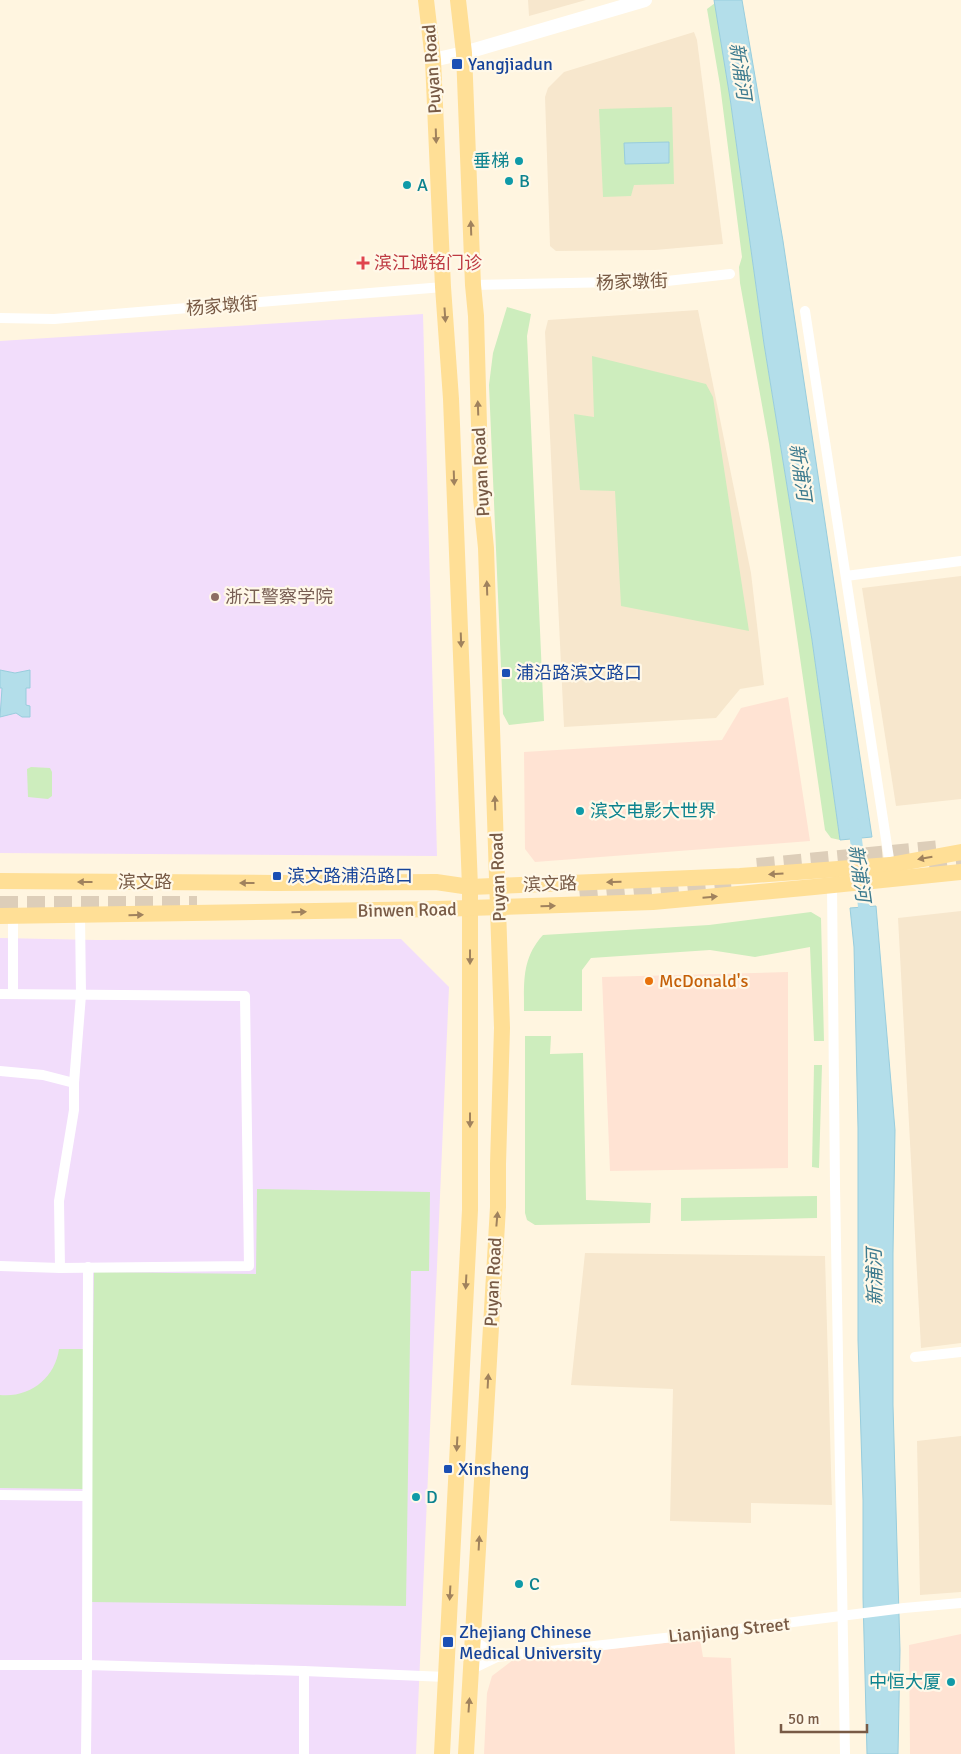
<svg xmlns="http://www.w3.org/2000/svg" width="961" height="1754" font-family="Signika,'Noto Sans SC',sans-serif">
	<rect width="100%" height="100%" fill="#fff5e0"/>
	<g fill="#f7e7cd">
		<path d="M 528,0 L 586,0 L 529,16 Z"/>
		<path d="M 694,32 L 697,40 L 723,244 L 655,250 L 556,251 L 550,246 L 545,97 L 548,88 L 564,72 Z"/>
		<path d="M 698,310 L 751,573 L 764,685 L 740,689 L 716,718 L 564,727 L 545,332 L 548,320 Z"/>
		<path d="M 961,576 L 961,799 L 896,806 L 862,588 Z"/>
		<path d="M 961,911 L 961,1343 L 921,1348 L 898,918 Z"/>
		<path d="M 585,1253 L 825,1256 L 832,1505 L 751,1503 L 751,1523 L 670,1521 L 673,1389 L 571,1385 Z"/>
		<path d="M 961,1436 L 961,1592 L 920,1595 L 917,1441 Z"/>
	</g>
	<g fill="#ffe3d3">
		<path d="M 788,697 L 810,841 L 535,862 L 525,849 L 524,752 L 722,740 L 741,708 Z"/>
		<path d="M 788,972 L 788,1168 L 610,1171 L 602,977 Z"/>
		<path d="M 961,1634 L 961,1754 L 910,1754 L 909,1645 Z"/>
		<path d="M 700,1639 L 703,1657 L 731,1658 L 735,1754 L 484,1754 L 487,1693 L 492,1676 L 513,1660 Z"/>
	</g>
	<g fill="#f2ddfb">
		<path d="M 423,314 L 437,856 L 0,853 L 0,341 Z"/>
		<path d="M 0,938 L 96,940 L 401,939 L 449,987 L 416,1754 L 0,1754 Z"/>
	</g>
	<g fill="#cdedbd">
		<path d="M 715,3 L 730,98 L 764,344 L 812,640 L 840,840 L 831,838 L 825,830 L 769,444 L 740,283 L 739,267 L 742,257 L 720,85 L 707,9 Z"/>
		<path d="M 672,107 L 674,184 L 634,185 L 631,196 L 603,197 L 599,109 Z"/>
		<path d="M 507,307 L 531,314 L 527,336 L 544,721 L 509,725 L 503,714 L 489,385 L 493,353 Z"/>
		<path d="M 592,356 L 706,384 L 713,397 L 749,631 L 621,606 L 615,491 L 580,490 L 574,414 L 594,417 Z"/>
		<path d="M 31,767 L 50,768 L 52,772 L 52,796 L 48,799 L 28,797 L 27,769 Z"/>
		<path d="M 811,912 L 821,918 L 824,1041 L 814,1041 L 810,947 L 755,957 L 710,950 L 591,958 L 582,970 L 582,1011 L 524,1011 C 524,981 522,958 543,935 L 709,925 Z"/>
		<path d="M 525,1036 L 551,1036 L 550,1054 L 583,1053 L 586,1200 L 651,1203 L 650,1223 L 535,1225 L 527,1220 L 525,1213 Z"/>
		<path d="M 814,1065 L 822,1065 L 819,1168 L 812,1167 Z"/>
		<path d="M 257,1189 L 430,1192 L 429,1271 L 411,1271 L 406,1606 L 90,1602 L 94,1272 L 256,1274 Z"/>
		<path d="M 817,1196 L 817,1218 L 681,1221 L 681,1198 Z"/>
		<path d="M 59,1349 L 85,1349 L 83,1489 L 0,1488 L 0,1395 C 30,1398 55,1378 59,1349 Z"/>
	</g>
	<g fill="#b3deea" stroke="#98cddd">
		<path d="M 714,0 L 742,0 L 783,241 L 872,837 L 840,840 L 812,640 L 764,344 L 730,98 Z"/>
		<path d="M 669,142 L 669,163 L 625,164 L 624,143 Z"/>
		<path d="M 0,670 L 15,673 L 30,670 L 30,688 L 26,688 L 26,705 L 30,706 L 30,717 L 22,717 L 16,713 L 0,717 L 2,688 L 0,688 Z"/>
		<path d="M 876,906 L 895,1130 L 893,1253 L 893,1405 L 900,1650 L 898,1754 L 867,1754 L 863,1597 L 863,1500 L 858,1340 L 858,1128 L 854,947 L 850,908 Z"/>
	</g>
	<g fill="none" stroke-linecap="round" stroke-linejoin="round">
		<path stroke="#b3deea" stroke-width="12" d="M 854,823 L 866,923"/>
		<g stroke="#ddceb9" stroke-width="18" stroke-dasharray="18 9" stroke-linecap="butt">
			<path d="M 929,864 L 961,861"/>
			<path d="M 757,867 L 941,849"/>
			<path d="M 580,898 L 731,883"/>
			<path d="M 0,905 L 197,905"/>
		</g>
		<g stroke="#fff" stroke-width="10">
			<path d="M 473,285 L 667,281 L 730,274"/>
			<path d="M 805,311 L 890,865"/>
			<path d="M 0,318 L 54,319 L 443,287"/>
			<path d="M 846,576 L 961,561"/>
			<path d="M 832,885 L 835,1186 L 845,1754"/>
			<path d="M 13,916 L 13,994"/>
			<path d="M 0,994 L 245,996 L 249,1266 L 60,1268 L 0,1266"/>
			<path d="M 0,1071 L 43,1075 L 74,1083"/>
			<path d="M 60,1268 L 59,1201 L 74,1110 L 74,1083 L 81,995 L 80,915"/>
			<path d="M 915,1357 L 961,1352"/>
			<path d="M 0,1495 L 87,1496"/>
			<path d="M 474,1640 L 497,1657"/>
			<path d="M 0,1665 L 87,1665 L 88,1267"/>
			<path d="M 472,1669 L 497,1657 L 691,1635 L 904,1608 L 961,1603"/>
			<path d="M 86,1754 L 87,1665 L 304,1671 L 446,1677"/>
			<path d="M 304,1754 L 304,1671"/>
		</g>
		<path stroke="#fff" stroke-width="14" d="M 433,60 L 464,53 L 645,0"/>
		<g stroke="#ffdf96" stroke-width="16">
			<path d="M 426,0 L 433,60 L 443,287 L 451,399 L 470,887 L 470,1210 L 442,1754"/>
			<path d="M 458,0 L 464,53 L 473,285 L 476,316 L 481,498 L 486,548 L 502,1028 L 498,1164 L 498,1207 L 466,1754"/>
			<path d="M 0,881 L 276,883 L 436,882 L 470,887 L 740,876 L 825,870 L 890,865 L 961,852"/>
			<path d="M 0,916 L 437,909 L 653,902 L 814,887 L 961,872"/>
		</g>
	</g>
	<defs><path id="oneway-solid" d="M-6-.8H1V-3.2L6.5 0L1 3.2V.8H-6Z" transform="scale(1.25)"/></defs>
	<g fill="#a0825d">
		<use href="#oneway-solid" transform="translate(436 136) rotate(88)"/>
		<use href="#oneway-solid" transform="translate(471 228) rotate(-92)"/>
		<use href="#oneway-solid" transform="translate(445 315) rotate(86)"/>
		<use href="#oneway-solid" transform="translate(478 408) rotate(-92)"/>
		<use href="#oneway-solid" transform="translate(454 478) rotate(88)"/>
		<use href="#oneway-solid" transform="translate(487 588) rotate(-92)"/>
		<use href="#oneway-solid" transform="translate(461 640) rotate(88)"/>
		<use href="#oneway-solid" transform="translate(495 803) rotate(-92)"/>
		<use href="#oneway-solid" transform="translate(925 858) rotate(170)"/>
		<use href="#oneway-solid" transform="translate(776 874) rotate(176)"/>
		<use href="#oneway-solid" transform="translate(85 882) rotate(-180)"/>
		<use href="#oneway-solid" transform="translate(614 882) rotate(178)"/>
		<use href="#oneway-solid" transform="translate(247 883) rotate(-180)"/>
		<use href="#oneway-solid" transform="translate(710 897) rotate(-5)"/>
		<use href="#oneway-solid" transform="translate(548 906) rotate(-2)"/>
		<use href="#oneway-solid" transform="translate(299 912) rotate(-1)"/>
		<use href="#oneway-solid" transform="translate(136 915) rotate(-1)"/>
		<use href="#oneway-solid" transform="translate(470 957) rotate(90)"/>
		<use href="#oneway-solid" transform="translate(470 1120) rotate(90)"/>
		<use href="#oneway-solid" transform="translate(497 1219) rotate(-85)"/>
		<use href="#oneway-solid" transform="translate(466 1282) rotate(93)"/>
		<use href="#oneway-solid" transform="translate(488 1381) rotate(-87)"/>
		<use href="#oneway-solid" transform="translate(457 1444) rotate(93)"/>
		<use href="#oneway-solid" transform="translate(479 1543) rotate(-87)"/>
		<use href="#oneway-solid" transform="translate(450 1593) rotate(93)"/>
		<use href="#oneway-solid" transform="translate(469 1705) rotate(-86)"/>
	</g>
	<g fill="#1a4fb4" stroke="#fff8e8" stroke-width="2">
		<rect x="451" y="58" width="12" height="12" rx="2.5"/>
		<rect x="501" y="668" width="10" height="10" rx="2.5"/>
		<rect x="272" y="871" width="10" height="10" rx="2.5"/>
		<rect x="443" y="1464" width="10" height="10" rx="2.5"/>
		<rect x="442" y="1636" width="12" height="12" rx="2.5"/>
	</g>
	<g fill="#0f9aa8" stroke="#fff8e8" stroke-width="2">
		<circle cx="519" cy="161" r="5"/>
		<circle cx="509" cy="181" r="5"/>
		<circle cx="407" cy="185" r="5"/>
		<circle cx="580" cy="811" r="5"/>
		<circle cx="416" cy="1497" r="5"/>
		<circle cx="519" cy="1584" r="5"/>
		<circle cx="951" cy="1682" r="5"/>
	</g>
	<path fill="#e0444e" stroke="#fff8e8" stroke-width="2" d="M360.5 255.5h5v5h5v5h-5v5h-5v-5h-5v-5h5z"/>
	<circle fill="#8d6e63" stroke="#fff8e8" stroke-width="2" cx="215" cy="597" r="5"/>
	<circle fill="#e8710a" stroke="#fff8e8" stroke-width="2" cx="649" cy="981" r="5"/>
	<g text-anchor="middle" stroke-width="4.5" stroke-linejoin="round" paint-order="stroke">
		<g font-size="18" fill="#164399" stroke="#fff8e8" text-anchor="start">
			<text x="468" y="70">Yangjiadun</text>
			<text x="516" y="679">浦沿路滨文路口</text>
			<text x="287" y="882">滨文路浦沿路口</text>
			<text x="458" y="1475">Xinsheng</text>
			<text x="459" y="1638">Zhejiang Chinese<tspan x="459" dy="21">Medical University</tspan></text>
		</g>
		<g font-size="18" fill="#785a45" stroke="#fff8e8">
			<text transform="translate(432 69) rotate(-94)" y="6">Puyan Road</text>
			<text transform="translate(632 282) rotate(-2)" y="6">杨家墩街</text>
			<text transform="translate(222 306) rotate(-5)" y="6">杨家墩街</text>
			<text transform="translate(481 472) rotate(-93)" y="6">Puyan Road</text>
			<text transform="translate(498 877) rotate(-92)" y="6">Puyan Road</text>
			<text x="145" y="888">滨文路</text>
			<text transform="translate(550 884) rotate(-2)" y="6">滨文路</text>
			<text transform="translate(407 910) rotate(-1)" y="6">Binwen Road</text>
			<text transform="translate(493 1282) rotate(-87)" y="6">Puyan Road</text>
			<text transform="translate(729 1630) rotate(-6)" y="6">Lianjiang Street</text>
		</g>
		<g font-size="18" fill="#0d838f" stroke="#fff8e8" text-anchor="start">
			<text x="509" y="167" text-anchor="end">垂梯</text>
			<text x="519" y="187">B</text>
			<text x="417" y="191">A</text>
			<text x="590" y="817">滨文电影大世界</text>
			<text x="426" y="1503">D</text>
			<text x="529" y="1590">C</text>
			<text x="941" y="1688" text-anchor="end">中恒大厦</text>
		</g>
		<g font-size="18" fill="#be3a42" stroke="#fff8e8" text-anchor="start">
			<text x="374" y="269">滨江诚铭门诊</text>
		</g>
		<g font-size="18" fill="#785e54" stroke="#fff8e8" text-anchor="start">
			<text x="225" y="603">浙江警察学院</text>
		</g>
		<g font-size="18" fill="#c56008" stroke="#fff8e8" text-anchor="start">
			<text x="659" y="987">McDonald's</text>
		</g>
		<g font-size="19" font-style="italic" fill="#3c7a8e" stroke="#fff8e8">
			<text transform="translate(741 71) rotate(82)" y="7">新浦河</text>
			<text transform="translate(801 472) rotate(82)" y="7">新浦河</text>
			<text transform="translate(860 873) rotate(82)" y="7">新浦河</text>
			<text transform="translate(874 1277) rotate(-91)" y="7">新浦河</text>
		</g>
	</g>
	<path d="M781 1724v8h86v-8" fill="none" stroke="#785a45" stroke-width="2.5"/>
	<text x="788" y="1724" font-size="15" fill="#785a45" stroke="#fff8e8" stroke-width="4" paint-order="stroke">50 m</text>
</svg>
